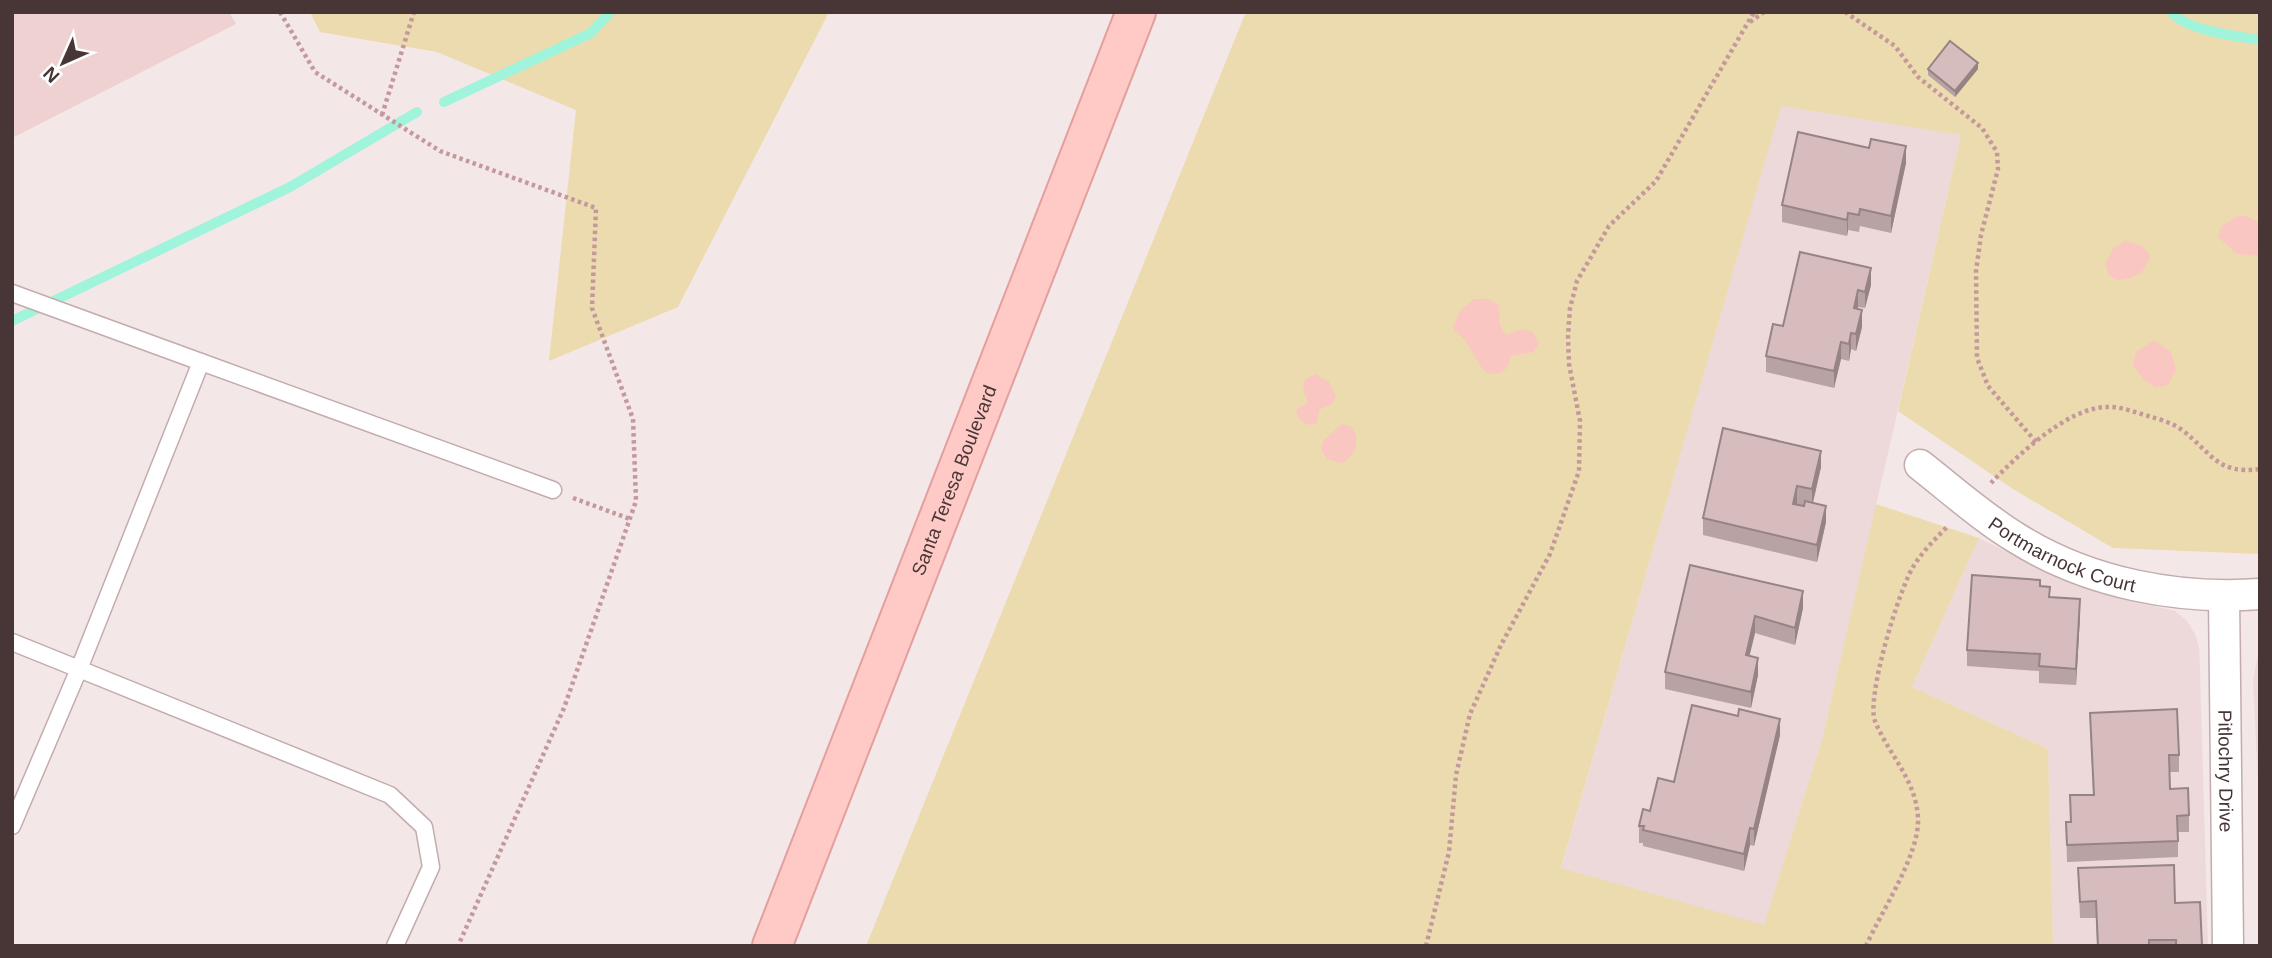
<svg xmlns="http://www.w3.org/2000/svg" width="2272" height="958" font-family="Helvetica,sans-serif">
	<rect width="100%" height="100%" fill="#f4e7e7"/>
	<g fill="#edd9d9">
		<path d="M 1781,105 L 1961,135 L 1823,736 L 1764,926 L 1561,869 Z"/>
		<path d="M 1979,538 L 2063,580 L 2098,593 L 2175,611 L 2187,621 L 2195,634 L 2199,647 L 2200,671 L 2208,946 L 2053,946 L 2048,749 L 1912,687 Z"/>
		<path d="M 2260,645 L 2260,825 L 2253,680 Z"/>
	</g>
	<path fill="#eed1d0" d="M 12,12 L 229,12 L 236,24 L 12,138 Z"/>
	<g fill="#ebdbae">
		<path d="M 310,12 L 829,12 L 678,307 L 549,361 L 576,110 L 437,52 L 320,32 Z"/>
		<path d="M 1246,12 L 2260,12 L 2260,554 L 2113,548 L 2013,489 L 1898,411 L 1961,135 L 1781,106 L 1561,868 L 1764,925 L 1823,736 L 1876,504 L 1979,538 L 1912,687 L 2048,749 L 2053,946 L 866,946 Z"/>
	</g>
	<g fill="#fac6c1">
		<path d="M 2238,216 L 2246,216 L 2260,223 L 2260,256 L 2237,254 L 2218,237 L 2221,226 Z"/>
		<path d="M 2125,241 L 2142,246 L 2150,255 C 2147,273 2134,279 2117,280 L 2108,274 L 2105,264 L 2113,248 Z"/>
		<path d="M 1474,299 L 1489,299 L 1499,305 L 1500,325 L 1506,335 L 1522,329 L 1533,332 L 1539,343 L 1534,352 L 1511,356 L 1507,368 C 1485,387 1477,358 1468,345 C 1464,338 1458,334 1453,328 L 1460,311 Z"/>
		<path d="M 2154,340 L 2171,352 L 2176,370 L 2168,385 L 2156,388 L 2143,379 L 2133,365 L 2136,352 Z"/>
		<path d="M 1316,374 L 1329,382 L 1336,395 L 1332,404 L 1319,410 L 1317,423 L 1308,425 L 1299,419 L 1296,410 L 1308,402 L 1303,391 L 1305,379 Z"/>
		<path d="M 1342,424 L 1352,427 C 1361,441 1356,457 1341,463 L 1327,459 L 1321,449 L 1324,440 Z"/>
	</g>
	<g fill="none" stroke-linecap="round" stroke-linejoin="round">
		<g stroke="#a0f4dc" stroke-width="10">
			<path d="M 2171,12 C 2188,31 2235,36 2260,40"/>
			<path d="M 444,102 L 591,33 L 610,12"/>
			<path d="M 12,321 L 290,187 L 417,112"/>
		</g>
		<defs>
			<g id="lane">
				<path d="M 12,293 L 201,362"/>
				<path d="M 12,642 L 79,669 L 12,826"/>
				<path d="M 395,946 L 431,867 L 424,827 L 390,795 L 79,669 L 201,362 L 553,490"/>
			</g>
			<g id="street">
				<path id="s1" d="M 1920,465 C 1952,490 1983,518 2018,539 C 2089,583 2177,600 2260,594"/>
				<path id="s2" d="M 2224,596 L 2228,946"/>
			</g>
			<g id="secondary">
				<path id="s3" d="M 772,946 L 1136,12"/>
			</g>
		</defs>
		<use href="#lane" stroke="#c3acad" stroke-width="19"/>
		<use href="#street" stroke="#c3acad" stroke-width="33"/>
		<use href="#secondary" stroke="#e39f9d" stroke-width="42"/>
		<g stroke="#c3999c" stroke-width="4.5" stroke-dasharray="3.5 3.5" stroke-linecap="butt">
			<path d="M 280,12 L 315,72 L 440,151 L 596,208 L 592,308 L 633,419 L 636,501 L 564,708 L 458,946"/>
			<path d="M 1845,12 L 1895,46 L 1918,77 L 1982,128 L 1997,152 L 1998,169 L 1981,235 L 1976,271 L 1977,358 L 1988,386 L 2036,442"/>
			<path d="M 1750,22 L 1764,12"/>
			<path d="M 382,115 L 414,12"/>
			<path d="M 1991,483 C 2017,456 2067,408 2106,407 C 2120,406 2134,412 2148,416 C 2159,419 2173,423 2182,430 C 2212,453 2217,475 2260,469"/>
			<path d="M 573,498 L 630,519"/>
			<path d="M 1426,946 L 1449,852 L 1456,775 L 1470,714 L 1501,645 L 1550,554 L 1579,471 L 1580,421 L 1569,364 L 1568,337 L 1570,308 L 1577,281 L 1609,226 L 1656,181 L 1754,12"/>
			<path d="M 1866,946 C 1881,912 1920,854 1918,818 C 1916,779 1888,754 1875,721 C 1866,697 1899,590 1913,567 C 1922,552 1935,539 1948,526"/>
		</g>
		<use href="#lane" stroke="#fff" stroke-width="16"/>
		<use href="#street" stroke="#fff" stroke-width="30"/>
		<use href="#secondary" stroke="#ffcac6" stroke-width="38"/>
	</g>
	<g fill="#b9a2a3">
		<path d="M 1928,69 L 1978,69 L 1955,97 L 1928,75 Z"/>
		<path d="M 1906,163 L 1891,233 L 1860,226 L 1859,232 L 1848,230 L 1847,236 L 1782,222 L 1782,205 Z"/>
		<path d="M 1871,285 L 1865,308 L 1858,307 L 1857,309 L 1862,327 L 1856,351 L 1851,349 L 1849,361 L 1841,359 L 1834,388 L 1766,372 L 1766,356 L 1783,326 Z"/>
		<path d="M 1821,467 L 1813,503 L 1826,522 L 1817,562 L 1703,535 L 1703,518 Z"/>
		<path d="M 1690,565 L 1803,608 L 1795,645 L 1755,633 L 1749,655 L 1758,675 L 1751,708 L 1665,689 L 1665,672 Z"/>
		<path d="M 2040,586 L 2050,597 L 2080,616 L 2076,685 L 2039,683 L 2039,671 L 1967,666 L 1967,650 Z"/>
		<path d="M 2090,713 L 2179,755 L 2179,772 L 2170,772 L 2170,789 L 2189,815 L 2189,832 L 2178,832 L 2178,857 L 2067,862 L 2066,822 L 2070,822 L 2070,795 L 2093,795 Z"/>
		<path d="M 1780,735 L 1754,846 L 1750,845 L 1744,871 L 1643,846 L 1643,843 L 1639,843 L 1639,826 L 1674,782 Z"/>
		<path d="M 2078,868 L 2175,903 L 2202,946 L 2097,946 L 2096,918 L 2080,918 Z"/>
	</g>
	<g fill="#968485">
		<path d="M 1978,63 L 1978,69 L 1955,97 L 1955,91 Z"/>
		<path d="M 1906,146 L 1906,163 L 1891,233 L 1891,216 Z"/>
		<path d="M 1848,213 L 1848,230 L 1847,236 L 1847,220 Z"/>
		<path d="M 1871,268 L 1871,285 L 1865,308 L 1865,292 Z"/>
		<path d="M 1858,290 L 1858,307 L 1854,325 L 1854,308 Z"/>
		<path d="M 1862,310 L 1862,327 L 1856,351 L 1856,334 Z"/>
		<path d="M 1851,333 L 1851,349 L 1849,361 L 1849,344 Z"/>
		<path d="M 1841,342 L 1841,359 L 1834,388 L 1834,371 Z"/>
		<path d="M 1821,451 L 1821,467 L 1812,506 L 1812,489 Z"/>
		<path d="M 1797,486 L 1797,503 L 1793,520 L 1793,504 Z"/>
		<path d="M 1826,506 L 1826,522 L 1817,562 L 1817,545 Z"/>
		<path d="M 1803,591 L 1803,608 L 1795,645 L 1795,628 Z"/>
		<path d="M 2080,599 L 2080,616 L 2076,685 L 2076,669 Z"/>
		<path d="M 1755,616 L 1755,633 L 1746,671 L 1746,655 Z"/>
		<path d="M 1758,658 L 1758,675 L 1751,708 L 1751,692 Z"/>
		<path d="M 1780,719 L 1780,735 L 1754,846 L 1754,829 Z"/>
		<path d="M 1750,828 L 1750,845 L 1744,871 L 1744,854 Z"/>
	</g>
	<g fill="#d7bcbe" stroke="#968485" stroke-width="2">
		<path d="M 1950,41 L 1978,63 L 1955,91 L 1928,69 Z"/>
		<path d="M 1798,132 L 1869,148 L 1871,139 L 1906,146 L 1891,216 L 1860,209 L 1859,215 L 1848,213 L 1847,220 L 1782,205 Z"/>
		<path d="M 1800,252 L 1871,268 L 1865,292 L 1858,290 L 1854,308 L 1862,310 L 1856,334 L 1851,333 L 1849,344 L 1841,342 L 1834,371 L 1766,356 L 1773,324 L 1783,326 Z"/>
		<path d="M 1723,428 L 1821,451 L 1812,489 L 1797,486 L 1793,504 L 1804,506 L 1805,501 L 1826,506 L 1817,545 L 1703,518 Z"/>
		<path d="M 1690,565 L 1803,591 L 1795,628 L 1755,616 L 1746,655 L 1758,658 L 1751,692 L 1665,672 Z"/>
		<path d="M 1972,575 L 2040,580 L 2040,586 L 2050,587 L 2049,597 L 2080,599 L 2076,669 L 2039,666 L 2040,654 L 1967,650 Z"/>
		<path d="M 1692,705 L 1738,716 L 1739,709 L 1780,719 L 1754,829 L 1750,828 L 1744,854 L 1643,830 L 1644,826 L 1639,826 L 1643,809 L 1650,811 L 1658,778 L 1674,782 Z"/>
		<path d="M 2177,709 L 2179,755 L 2169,755 L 2170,789 L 2188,788 L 2189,815 L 2177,816 L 2178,841 L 2067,845 L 2066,822 L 2071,822 L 2070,795 L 2094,795 L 2090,713 Z"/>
		<path d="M 2174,865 L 2175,903 L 2200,902 L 2202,946 L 2176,946 L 2176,940 L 2149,940 L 2149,946 L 2098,946 L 2096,901 L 2080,902 L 2078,868 Z"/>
	</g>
	<g text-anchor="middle" stroke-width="7" stroke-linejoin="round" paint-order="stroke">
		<g font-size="19" fill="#483637" stroke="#fff">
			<text dy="7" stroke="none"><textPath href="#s3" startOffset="500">Santa Teresa Boulevard</textPath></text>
			<text dy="7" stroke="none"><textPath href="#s1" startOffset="170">Portmarnock Court</textPath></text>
			<text dy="7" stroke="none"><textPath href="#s2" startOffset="175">Pitlochry Drive</textPath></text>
		</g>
	</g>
	<rect width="2272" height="958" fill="none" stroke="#483637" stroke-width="28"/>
	<g transform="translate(63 63) rotate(225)" stroke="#ffffff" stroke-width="5" paint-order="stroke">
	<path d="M0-5L12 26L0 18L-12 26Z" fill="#483637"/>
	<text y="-10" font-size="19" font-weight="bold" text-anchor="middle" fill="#483637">N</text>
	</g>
</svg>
